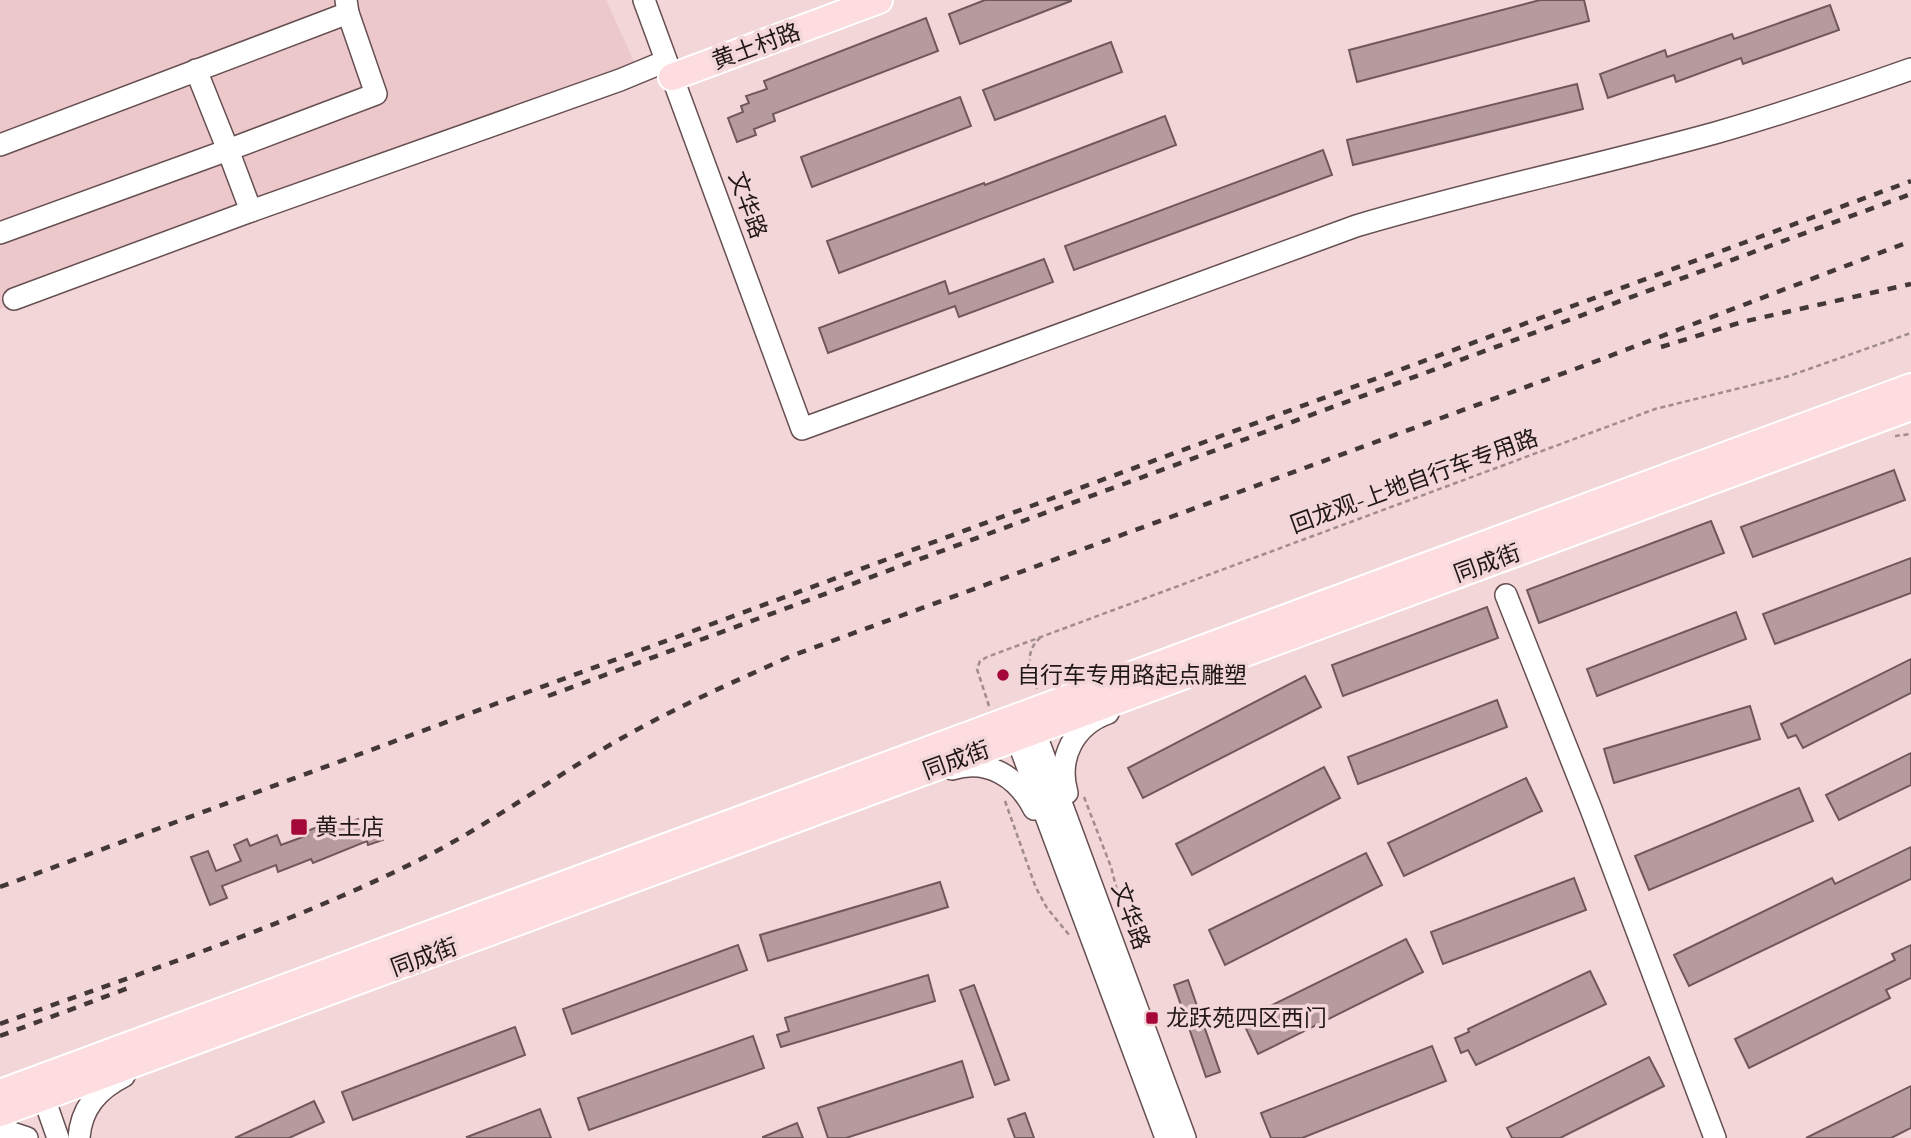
<svg xmlns="http://www.w3.org/2000/svg" width="1911" height="1138" font-family="'Sofia Sans Condensed','Noto Sans SC',sans-serif">
	<rect width="100%" height="100%" fill="#f2d6d8"/>
	<path fill="#ecc8ca" d="M 0,0 L 606,0 L 642,79 L 0,309 Z"/>
	<g fill="#b59b9d" stroke="#70585a" stroke-width="2">
		<path d="M 985,0 L 1071,0 L 1071,1 L 960,44 L 949,14 Z"/>
		<path d="M 1540,0 L 1584,0 L 1589,21 L 1357,82 L 1349,50 Z"/>
		<path d="M 1830,5 L 1839,30 L 1743,64 L 1741,58 L 1676,82 L 1674,75 L 1608,98 L 1600,74 L 1665,50 L 1667,57 L 1732,34 L 1734,39 Z"/>
		<path d="M 926,18 L 938,51 L 773,114 L 775,121 L 754,129 L 756,135 L 737,142 L 728,118 L 743,112 L 741,106 L 749,103 L 746,96 L 767,89 L 764,81 Z"/>
		<path d="M 1111,42 L 1122,72 L 995,120 L 983,90 Z"/>
		<path d="M 1577,84 L 1583,109 L 1353,165 L 1347,140 Z"/>
		<path d="M 960,97 L 971,126 L 812,187 L 801,157 Z"/>
		<path d="M 1165,116 L 1176,145 L 839,273 L 827,241 L 984,183 L 985,185 Z"/>
		<path d="M 1323,150 L 1332,175 L 1074,270 L 1065,246 Z"/>
		<path d="M 1044,259 L 1053,282 L 959,317 L 955,306 L 828,353 L 819,328 L 945,281 L 949,294 Z"/>
		<path d="M 1894,470 L 1905,500 L 1753,557 L 1741,527 Z"/>
		<path d="M 1711,521 L 1724,553 L 1539,623 L 1527,590 Z"/>
		<path d="M 1911,558 L 1911,593 L 1775,644 L 1763,614 Z"/>
		<path d="M 1487,607 L 1498,638 L 1343,696 L 1332,665 Z"/>
		<path d="M 1736,612 L 1746,639 L 1597,696 L 1587,669 Z"/>
		<path d="M 1911,659 L 1911,693 L 1803,748 L 1796,735 L 1788,738 L 1781,724 Z"/>
		<path d="M 1305,676 L 1321,707 L 1143,798 L 1128,768 Z"/>
		<path d="M 1497,700 L 1507,727 L 1358,784 L 1348,757 Z"/>
		<path d="M 1750,706 L 1760,739 L 1614,783 L 1604,749 Z"/>
		<path d="M 1911,753 L 1911,785 L 1839,820 L 1826,795 Z"/>
		<path d="M 1324,767 L 1340,798 L 1192,875 L 1176,844 Z"/>
		<path d="M 1526,778 L 1542,811 L 1404,876 L 1388,843 Z"/>
		<path d="M 1799,788 L 1813,821 L 1649,890 L 1635,856 Z"/>
		<path d="M 358,819 L 362,827 L 376,822 L 383,840 L 368,845 L 367,841 L 313,863 L 311,859 L 278,872 L 276,865 L 222,886 L 227,898 L 210,905 L 191,857 L 208,851 L 216,871 L 241,861 L 234,845 L 247,839 L 250,846 L 277,835 L 281,845 L 308,835 L 307,831 L 325,824 L 328,831 Z"/>
		<path d="M 1911,847 L 1911,879 L 1689,986 L 1674,955 L 1832,878 L 1835,884 Z"/>
		<path d="M 1366,853 L 1382,885 L 1225,965 L 1209,930 Z"/>
		<path d="M 1574,878 L 1586,910 L 1443,964 L 1431,932 Z"/>
		<path d="M 940,882 L 948,907 L 768,961 L 760,935 Z"/>
		<path d="M 1406,939 L 1423,972 L 1258,1054 L 1242,1020 Z"/>
		<path d="M 738,945 L 747,970 L 572,1034 L 563,1009 Z"/>
		<path d="M 1911,945 L 1911,978 L 1886,990 L 1890,998 L 1749,1068 L 1735,1039 L 1895,960 L 1892,954 Z"/>
		<path d="M 1590,971 L 1606,1004 L 1476,1065 L 1468,1050 L 1461,1053 L 1455,1038 L 1469,1032 L 1468,1029 Z"/>
		<path d="M 928,975 L 935,1001 L 781,1047 L 777,1035 L 789,1031 L 785,1018 Z"/>
		<path d="M 1188,980 L 1220,1072 L 1206,1077 L 1174,985 Z"/>
		<path d="M 974,985 L 1009,1080 L 995,1085 L 960,990 Z"/>
		<path d="M 515,1027 L 525,1055 L 353,1120 L 342,1092 Z"/>
		<path d="M 753,1036 L 764,1068 L 589,1130 L 578,1098 Z"/>
		<path d="M 1432,1046 L 1446,1081 L 1302,1138 L 1271,1138 L 1261,1113 Z"/>
		<path d="M 1649,1057 L 1664,1086 L 1560,1138 L 1512,1138 L 1507,1128 Z"/>
		<path d="M 962,1061 L 973,1097 L 846,1138 L 828,1138 L 818,1108 Z"/>
		<path d="M 1911,1086 L 1911,1128 L 1891,1138 L 1806,1138 Z"/>
		<path d="M 314,1101 L 324,1122 L 289,1138 L 235,1138 Z"/>
		<path d="M 540,1109 L 551,1138 L 468,1138 L 467,1137 Z"/>
		<path d="M 1025,1113 L 1034,1138 L 1015,1138 L 1008,1119 Z"/>
		<path d="M 797,1123 L 803,1138 L 763,1138 L 763,1137 Z"/>
	</g>
	<g fill="none" stroke-linecap="round" stroke-linejoin="round">
		<defs>
			<g id="minor">
				<path d="M 346,0 L 348,13 L 376,94 L 228,150 L 251,211 L 620,80 L 666,61"/>
				<path d="M 644,0 L 802,429 L 1356,226 C 1474,191 1595,166 1715,133 C 1781,114 1846,92 1911,69"/>
				<path d="M 0,145 L 348,13"/>
				<path d="M 0,233 L 228,150 L 196,70"/>
				<path d="M 14,299 L 251,211"/>
				<path d="M 1506,595 L 1591,809 L 1715,1138"/>
				<path d="M 1029,716 L 1185,1138"/>
				<path d="M 1012,725 L 1166,1138"/>
				<path d="M 952,769 C 988,758 1018,777 1034,809"/>
				<path d="M 1067,793 C 1057,758 1074,725 1108,713"/>
				<path d="M 39,1084 L 58,1138"/>
				<path d="M 0,1129 L 27,1138"/>
				<path d="M 79,1138 C 81,1108 98,1089 124,1076"/>
			</g>
			<g id="major">
				<path d="M 672,77 L 879,0"/>
				<path d="M 0,1093 L 1911,387"/>
				<path d="M 0,1113 L 1911,407"/>
			</g>
		</defs>
		<use href="#minor" stroke="#664f51" stroke-width="24"/>
		<use href="#major" stroke="#fff" stroke-width="30"/>
		<g stroke="#a18c8d" stroke-width="2.5" stroke-dasharray="5 3.5" stroke-linecap="butt">
			<path d="M 1895,436 L 1911,434"/>
			<path d="M 1037,689 C 1031,670 1023,653 1040,638"/>
			<path d="M 989,706 L 977,669 L 980,661 L 987,657 L 1655,409 L 1789,376 L 1911,333"/>
			<path d="M 1084,797 L 1111,867 L 1122,910"/>
			<path d="M 1005,801 L 1036,888 L 1047,908 L 1070,936"/>
		</g>
		<use href="#minor" stroke="#fff" stroke-width="21"/>
		<use href="#major" stroke="#fddde0" stroke-width="26"/>
		<g stroke="#443738" stroke-width="4.5" stroke-dasharray="9 9" stroke-linecap="butt">
			<path d="M 1661,347 L 1742,322 L 1911,284"/>
			<path d="M 548,696 L 1911,194"/>
			<path d="M 0,887 L 1911,181"/>
			<path d="M 0,1024 C 139,973 282,928 415,862 C 485,828 547,781 615,742 C 672,709 731,683 791,656 L 1586,365 L 1911,241"/>
			<path d="M 0,1036 L 131,987"/>
		</g>
	</g>
	<g fill="#a40738" stroke="#f2d6d8" stroke-width="2.5">
		<circle cx="1003" cy="675" r="7"/>
		<rect x="290" y="818" width="18" height="18" rx="3.5"/>
		<rect x="1145" y="1011" width="14" height="14" rx="3.5"/>
	</g>
	<g text-anchor="middle" stroke-width="7" stroke-linejoin="round" paint-order="stroke">
		<g font-size="23" fill="#211718" stroke="#f2d6d8">
			<text transform="translate(756 46) rotate(-20)" y="8">黄土村路</text>
			<text transform="translate(748 205) rotate(70)" y="8">文华路</text>
			<text transform="translate(1414 481) rotate(-20)" y="8">回龙观-上地自行车专用路</text>
			<text transform="translate(1487 563) rotate(-20)" y="8">同成街</text>
			<text transform="translate(956 760) rotate(-20)" y="8">同成街</text>
			<text transform="translate(1131 916) rotate(70)" y="8">文华路</text>
			<text transform="translate(424 957) rotate(-20)" y="8">同成街</text>
		</g>
		<g font-size="23" fill="#211718" stroke="#f2d6d8" text-anchor="start">
			<text x="1017" y="683">自行车专用路起点雕塑</text>
			<text x="315" y="835">黄土店</text>
			<text x="1166" y="1026">龙跃苑四区西门</text>
		</g>
	</g>
</svg>
